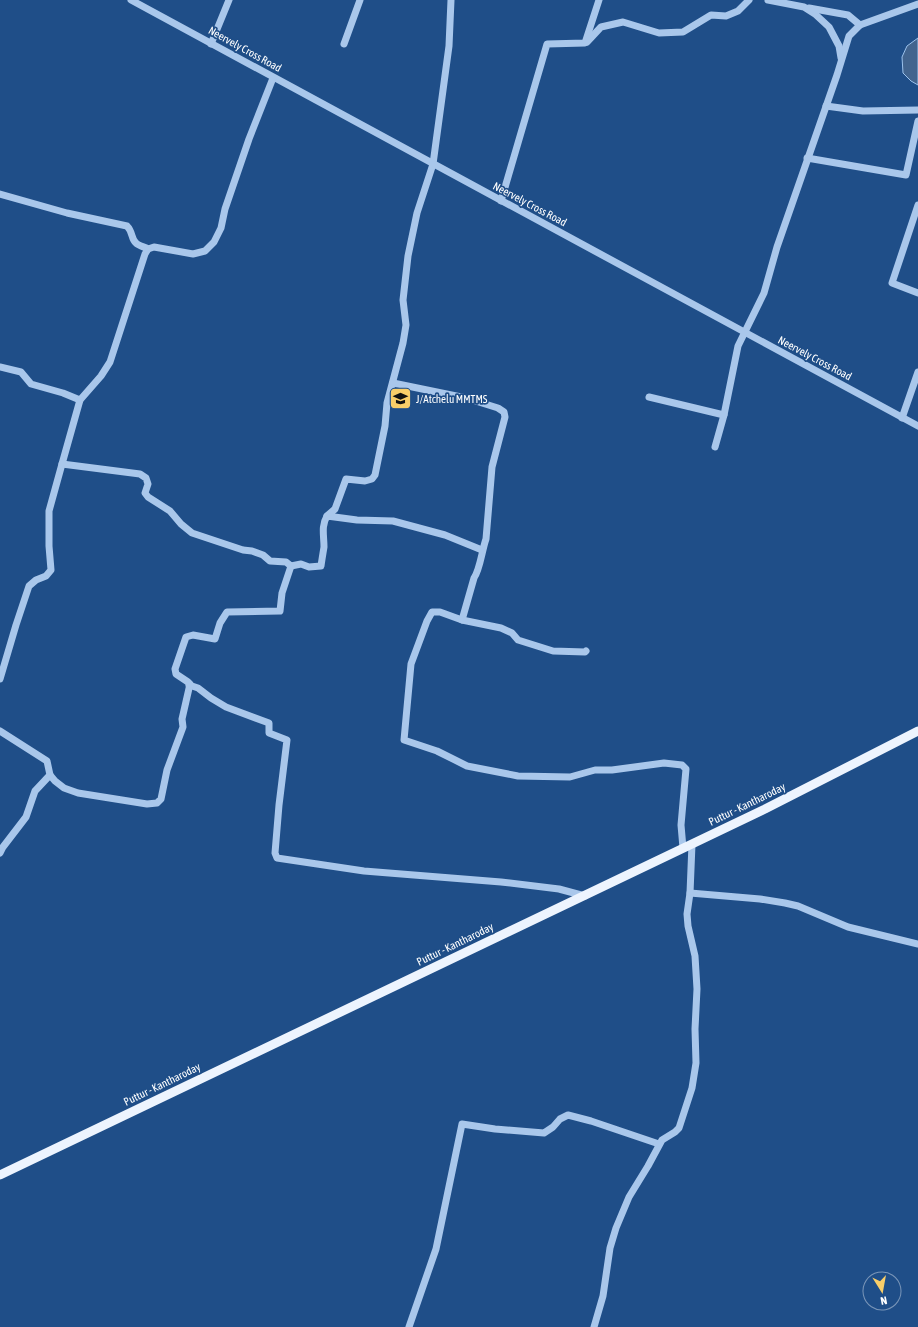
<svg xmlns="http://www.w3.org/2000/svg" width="918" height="1327" font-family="'Asap Condensed',sans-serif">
	<rect width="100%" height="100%" fill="#1f4e88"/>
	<path fill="#42648e" stroke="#9cc2ec" d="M 918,38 L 918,85 L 911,81 L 903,73 L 902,57 L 907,46 Z"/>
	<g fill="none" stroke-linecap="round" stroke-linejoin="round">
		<g stroke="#a9c7eb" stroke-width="7">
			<path d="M 131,0 L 918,426"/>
			<path d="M 768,0 L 804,7 L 815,14 L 829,27 L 839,46 L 841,58"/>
			<path d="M 809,8 L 848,15 L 860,25"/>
			<path d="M 587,42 L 601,27 L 623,22 L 659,33 L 683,32 L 711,15 L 726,16 L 738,11 L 749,0"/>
			<path d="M 211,44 L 229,0"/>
			<path d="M 344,44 L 360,0"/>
			<path d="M 826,106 L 863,111 L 918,110"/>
			<path d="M 807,158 L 906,175 L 918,121"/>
			<path d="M 0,194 L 67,213 L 127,226 C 133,232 131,239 136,243 C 139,246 145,247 148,249"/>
			<path d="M 501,201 L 547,44 L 585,43 L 599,0"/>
			<path d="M 918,205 L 892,283 L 918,293"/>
			<path d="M 0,367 L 21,372 L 31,384 L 63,393 L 80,400"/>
			<path d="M 393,383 L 466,398 L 498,408 L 504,412 L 505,417 L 492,467 L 486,539 C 482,550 480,570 474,578 L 462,620"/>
			<path d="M 649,397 L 724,415"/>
			<path d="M 902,418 L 918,372"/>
			<path d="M 715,447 L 724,415 L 738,346 L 764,293 L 777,247 L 837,75 L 849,36 L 860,25 L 918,4"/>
			<path d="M 62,464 L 140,474 L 146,478 L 148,484 L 145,493 L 148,497 L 170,511 L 181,524 L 192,533 L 243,550 L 252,551 L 263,555 L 270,561 L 286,562 L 291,566 L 301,564 L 309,567 L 321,566 C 322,559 323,553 324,547 C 324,536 321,526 327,516 L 357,520 L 393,521 L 445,535 L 482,550"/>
			<path d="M 327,516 L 335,509 L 346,479 L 365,481 L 372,479 L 375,475 L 385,426 L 387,403 L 403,343 L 406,325 L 403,300 L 408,256 L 417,213 L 433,164 L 449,46 L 451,0"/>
			<path d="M 586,651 L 585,652 L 553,651 L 518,640 L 512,633 L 501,628 L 462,620 L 440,612 L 432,612 L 427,621 L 411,664 L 404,740 L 437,751 L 467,766 L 518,776 L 570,777 L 595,770 L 612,770 L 664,763 L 682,765 L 686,769 L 681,825 L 683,848"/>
			<path d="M 0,679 L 16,625 L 29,586 L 36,580 L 46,576 L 51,570 L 49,546 L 49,511 L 62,464 L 80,400 L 101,376 L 110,362 L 145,254 L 148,249 L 154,247 L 193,254 L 205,251 L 214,242 L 221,228 L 225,209 L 249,139 L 273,78"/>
			<path d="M 189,685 L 198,688 L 211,698 L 226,707 L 269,723 L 269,733 L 287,740 L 279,805 L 275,853 L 277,858 L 364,871 L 501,882 L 559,889 L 585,896"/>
			<path d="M 0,731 L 47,761 L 50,775 L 35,791 L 26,817 L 3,847 L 0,853"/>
			<path d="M 50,775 L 55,781 L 64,788 L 78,793 L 147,804 L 157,803 L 161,799 L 167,770 L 183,727 L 182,719 L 190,684 L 188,682 L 176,674 L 175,669 L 186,637 L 193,635 L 215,639 L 220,623 L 227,612 L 280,611 L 282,593 L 291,566"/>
			<path d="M 690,893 L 760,899 L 785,903 L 798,906 L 848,927 L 918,944"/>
			<path d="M 409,1327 L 436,1249 L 462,1124 L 495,1129 L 544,1133 L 553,1127 L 560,1119 L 568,1115 L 591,1121 L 659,1144"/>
			<path d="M 594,1327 L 603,1296 L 610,1248 L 616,1228 L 629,1197 L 648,1166 L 662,1140 L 675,1132 L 679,1128 L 692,1088 L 696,1063 L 695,1029 L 697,989 L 695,956 L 688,926 L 687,914 L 690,893 L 692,844"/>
		</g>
		<path stroke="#edf4fe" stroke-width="9" d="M 0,1175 L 765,809 L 918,731"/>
	</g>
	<defs>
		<symbol id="school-square" viewBox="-11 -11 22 22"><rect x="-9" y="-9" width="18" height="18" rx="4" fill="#f9ce69" stroke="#1f4e88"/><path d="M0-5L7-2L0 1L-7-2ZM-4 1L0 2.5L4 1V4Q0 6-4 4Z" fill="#111"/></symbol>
	</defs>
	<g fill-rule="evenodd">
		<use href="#school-square" x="388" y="386" width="25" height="25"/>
	</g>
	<g text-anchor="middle" stroke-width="3.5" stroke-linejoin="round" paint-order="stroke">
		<g font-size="11" fill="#fff" stroke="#1f4e88">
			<text transform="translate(245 49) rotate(29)" y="4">Neervely Cross Road</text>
			<text transform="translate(530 204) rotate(28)" y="4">Neervely Cross Road</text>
			<text transform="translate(815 358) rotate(28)" y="4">Neervely Cross Road</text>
			<text transform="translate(747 804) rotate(-26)" y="4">Puttur - Kantharoday</text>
			<text transform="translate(455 944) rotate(-26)" y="4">Puttur - Kantharoday</text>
			<text transform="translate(162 1084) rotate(-26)" y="4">Puttur - Kantharoday</text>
		</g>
		<g font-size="11" fill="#fff" stroke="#1f4e88" text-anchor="start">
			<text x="416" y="403">J/Atchelu MMTMS</text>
		</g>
	</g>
	<g transform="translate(882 1291) rotate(169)"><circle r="19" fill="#1f4e88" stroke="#7995b8"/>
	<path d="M0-3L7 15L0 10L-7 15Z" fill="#f9ce69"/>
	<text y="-6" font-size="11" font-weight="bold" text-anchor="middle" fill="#ffffff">N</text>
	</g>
</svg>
